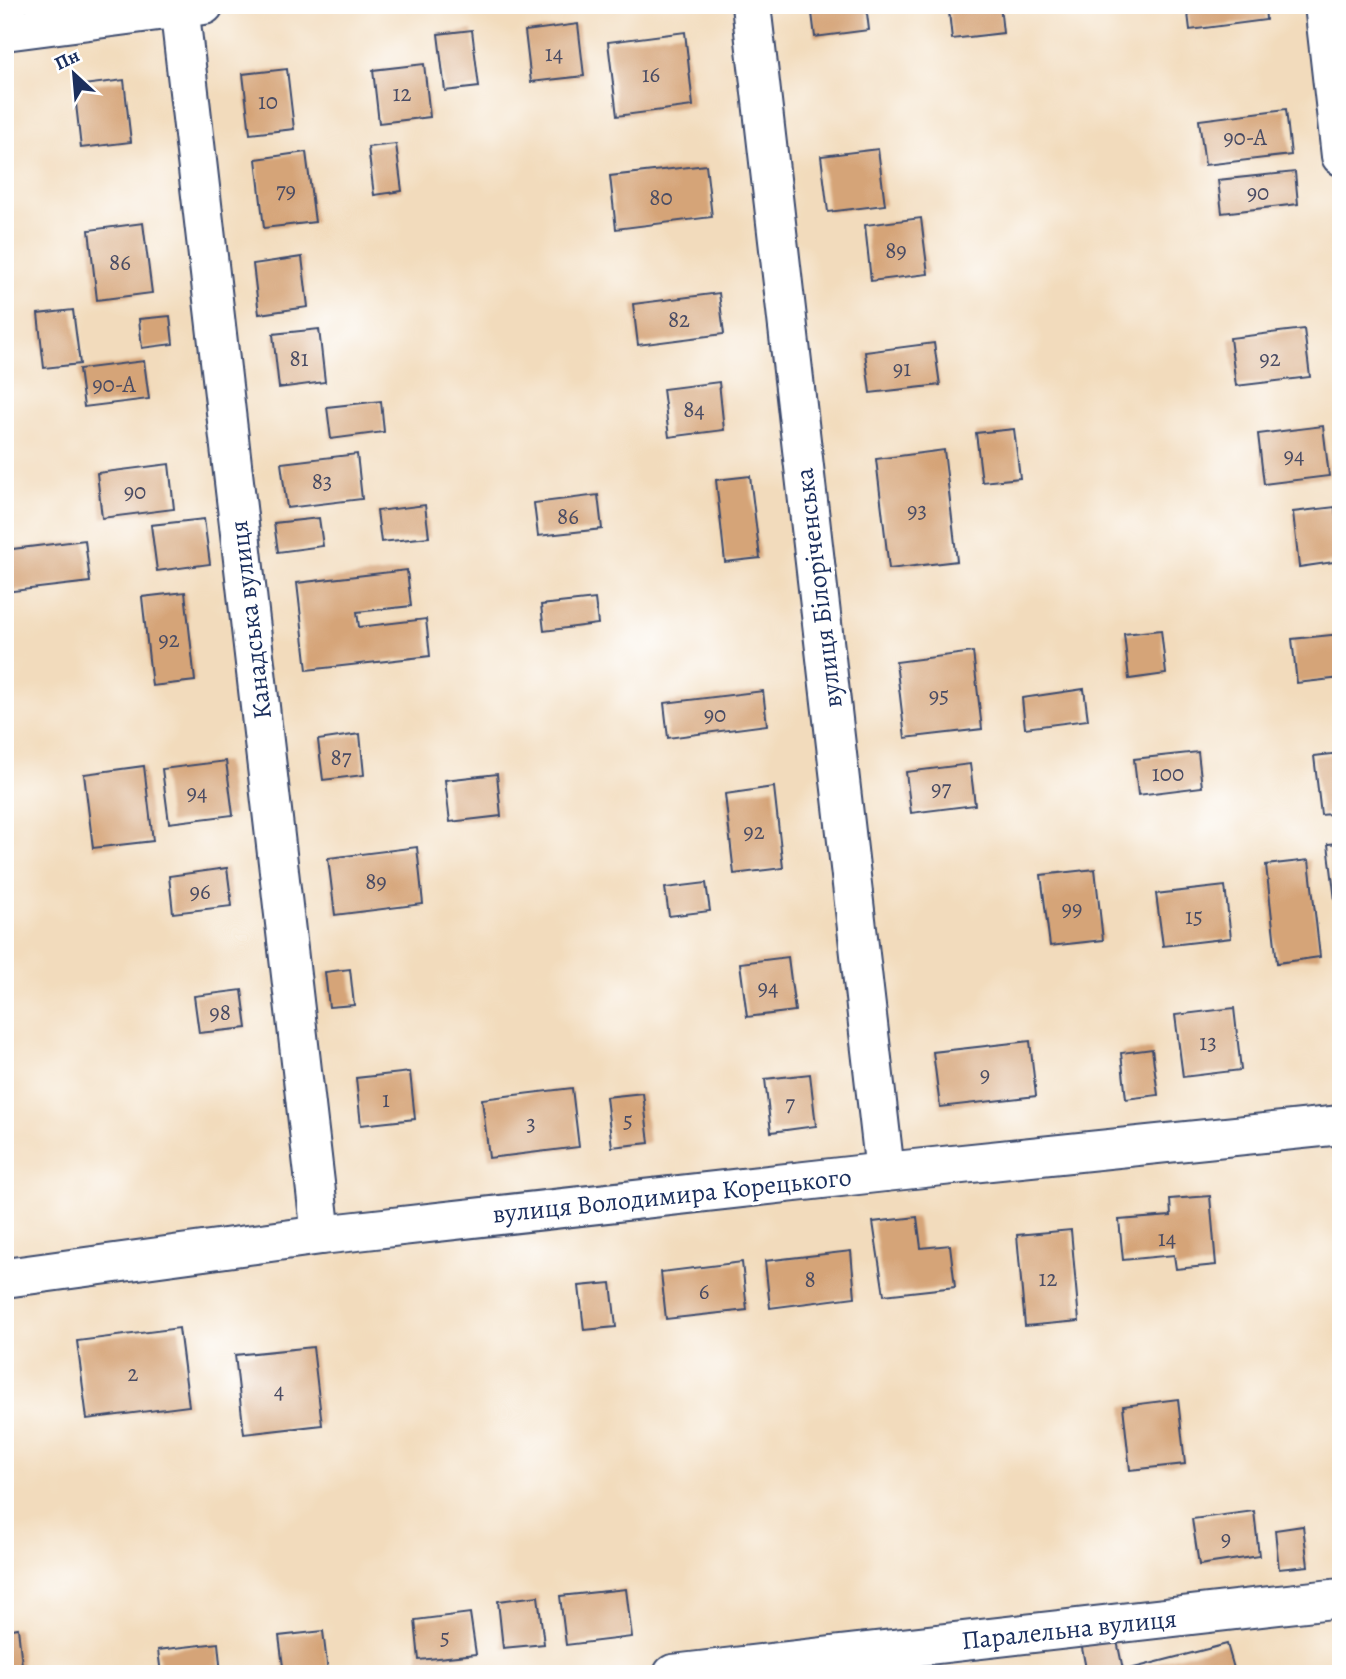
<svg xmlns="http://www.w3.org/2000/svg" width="1346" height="1679" font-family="Alegreya,serif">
	<rect width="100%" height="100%" fill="#fff"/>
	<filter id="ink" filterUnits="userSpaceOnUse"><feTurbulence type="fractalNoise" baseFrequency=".0143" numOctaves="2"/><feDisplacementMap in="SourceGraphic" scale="14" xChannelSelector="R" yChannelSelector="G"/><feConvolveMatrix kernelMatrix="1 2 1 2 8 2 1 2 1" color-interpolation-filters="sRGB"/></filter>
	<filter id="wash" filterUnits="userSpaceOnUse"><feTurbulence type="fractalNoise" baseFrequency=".00686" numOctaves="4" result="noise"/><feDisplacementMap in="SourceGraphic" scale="28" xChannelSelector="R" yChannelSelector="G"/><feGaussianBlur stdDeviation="1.57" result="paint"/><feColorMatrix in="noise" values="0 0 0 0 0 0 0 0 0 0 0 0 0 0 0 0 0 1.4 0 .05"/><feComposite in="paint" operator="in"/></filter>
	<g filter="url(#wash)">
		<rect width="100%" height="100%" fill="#f2dbbc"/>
		<g id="blocks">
			<g fill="#d5a478">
				<path d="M 811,5 L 866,5 L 869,30 L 815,37 Z"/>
				<path d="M 1000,5 L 1003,33 L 952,39 L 949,12 Z"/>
				<path d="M 1187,5 L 1265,5 L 1266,20 L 1190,30 Z"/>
				<path d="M 578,24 L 584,76 L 531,82 L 525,31 Z"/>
				<path d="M 472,30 L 479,87 L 445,91 L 438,34 Z"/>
				<path d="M 685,32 L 693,106 L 617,116 L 608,42 Z"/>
				<path d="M 424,64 L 430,117 L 379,123 L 373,70 Z"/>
				<path d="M 287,69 L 294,129 L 250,134 L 243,74 Z"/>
				<path d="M 124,80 L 131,142 L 81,148 L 74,86 Z"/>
				<path d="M 1286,109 L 1291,155 L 1205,165 L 1199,120 Z"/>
				<path d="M 396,144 L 402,191 L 374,195 L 368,147 Z"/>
				<path d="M 878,149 L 885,205 L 828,212 L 821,156 Z"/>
				<path d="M 306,152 L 315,222 L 264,228 L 256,159 Z"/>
				<path d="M 706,165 L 712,217 L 616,229 L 610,176 Z"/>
				<path d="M 1295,172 L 1298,204 L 1222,213 L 1218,180 Z"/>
				<path d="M 921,218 L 928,274 L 871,281 L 865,225 Z"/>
				<path d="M 143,223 L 152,293 L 97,300 L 89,230 Z"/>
				<path d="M 302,257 L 308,307 L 259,314 L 253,264 Z"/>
				<path d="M 719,293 L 724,334 L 638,345 L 633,304 Z"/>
				<path d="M 73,310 L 80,364 L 44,368 L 38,314 Z"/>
				<path d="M 170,316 L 173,344 L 142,348 L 139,319 Z"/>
				<path d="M 319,329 L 325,382 L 279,388 L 273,334 Z"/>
				<path d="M 1304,329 L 1310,377 L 1236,386 L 1230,338 Z"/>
				<path d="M 934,343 L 940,385 L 870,393 L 865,352 Z"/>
				<path d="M 144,361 L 149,399 L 84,407 L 79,369 Z"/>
				<path d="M 719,382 L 724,430 L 669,437 L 663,389 Z"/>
				<path d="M 381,401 L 384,432 L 331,439 L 327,407 Z"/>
				<path d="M 1323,426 L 1329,476 L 1264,484 L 1258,434 Z"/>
				<path d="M 1014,429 L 1020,478 L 982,482 L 976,433 Z"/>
				<path d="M 944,450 L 957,561 L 889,569 L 876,459 Z"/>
				<path d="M 357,454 L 362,499 L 287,508 L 281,463 Z"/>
				<path d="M 169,464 L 174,509 L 102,518 L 97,473 Z"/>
				<path d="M 750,476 L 760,558 L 725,562 L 716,480 Z"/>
				<path d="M 598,495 L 602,529 L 538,536 L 534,503 Z"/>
				<path d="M 425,505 L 429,537 L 381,542 L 377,511 Z"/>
				<path d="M 1335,507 L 1341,561 L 1299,567 L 1293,512 Z"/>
				<path d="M 319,518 L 323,546 L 278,552 L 274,523 Z"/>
				<path d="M 204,519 L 210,564 L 157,571 L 151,525 Z"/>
				<path d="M 85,540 L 90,582 L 5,592 L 5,550 Z"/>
				<path d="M 407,570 L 411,606 L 357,612 L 359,627 L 426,619 L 430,656 L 307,670 L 297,583 Z"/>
				<path d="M 185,592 L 195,681 L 152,686 L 142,597 Z"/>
				<path d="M 595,599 L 598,624 L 544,631 L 541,605 Z"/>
				<path d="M 1161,630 L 1166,674 L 1129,679 L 1124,634 Z"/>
				<path d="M 1341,634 L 1341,678 L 1297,683 L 1292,639 Z"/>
				<path d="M 973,652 L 982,729 L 905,738 L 896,662 Z"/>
				<path d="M 1084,689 L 1088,720 L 1025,728 L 1022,698 Z"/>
				<path d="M 763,691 L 767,725 L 668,738 L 664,703 Z"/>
				<path d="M 360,734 L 364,775 L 323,780 L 318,740 Z"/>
				<path d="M 1198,752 L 1202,787 L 1138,795 L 1134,759 Z"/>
				<path d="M 1341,753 L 1341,813 L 1321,815 L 1314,756 Z"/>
				<path d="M 226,761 L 233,815 L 169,823 L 162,769 Z"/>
				<path d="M 970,764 L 975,805 L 911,813 L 906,772 Z"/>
				<path d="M 144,766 L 153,841 L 93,848 L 84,774 Z"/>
				<path d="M 497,774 L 501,816 L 450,822 L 445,780 Z"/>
				<path d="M 774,787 L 783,868 L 734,874 L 725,794 Z"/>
				<path d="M 1341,843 L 1341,915 L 1337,916 L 1328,844 Z"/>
				<path d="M 417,847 L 423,904 L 335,915 L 328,858 Z"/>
				<path d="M 1309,860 L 1320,957 L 1277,963 L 1266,865 Z"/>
				<path d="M 227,868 L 232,906 L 173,913 L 169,876 Z"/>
				<path d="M 1095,869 L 1103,940 L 1050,946 L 1041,875 Z"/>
				<path d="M 706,883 L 710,911 L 669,916 L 665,888 Z"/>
				<path d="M 1225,886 L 1231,938 L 1163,946 L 1156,894 Z"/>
				<path d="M 788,957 L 795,1011 L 747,1017 L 740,963 Z"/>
				<path d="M 350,969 L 354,1005 L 329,1007 L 325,972 Z"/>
				<path d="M 242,990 L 247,1028 L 199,1033 L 194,996 Z"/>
				<path d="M 1234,1008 L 1241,1070 L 1183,1077 L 1175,1015 Z"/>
				<path d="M 1030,1041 L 1036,1096 L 940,1107 L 933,1052 Z"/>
				<path d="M 1152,1049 L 1158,1095 L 1126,1099 L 1121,1053 Z"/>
				<path d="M 410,1072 L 415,1119 L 361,1125 L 356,1078 Z"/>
				<path d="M 810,1074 L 816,1126 L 771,1132 L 765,1079 Z"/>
				<path d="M 572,1088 L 579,1147 L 489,1158 L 482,1099 Z"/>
				<path d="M 643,1093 L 649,1143 L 612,1147 L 606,1097 Z"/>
				<path d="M 1210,1196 L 1216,1265 L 1176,1269 L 1174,1255 L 1123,1260 L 1119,1220 L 1171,1216 L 1170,1199 Z"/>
				<path d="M 917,1217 L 921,1248 L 950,1245 L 955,1287 L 884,1295 L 873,1222 Z"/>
				<path d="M 1071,1230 L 1079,1321 L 1025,1326 L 1017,1235 Z"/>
				<path d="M 851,1251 L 855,1297 L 770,1308 L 765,1261 Z"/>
				<path d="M 742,1262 L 747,1310 L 666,1319 L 661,1272 Z"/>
				<path d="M 611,1283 L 616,1327 L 584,1330 L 579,1286 Z"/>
				<path d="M 179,1328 L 189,1406 L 87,1419 L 77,1341 Z"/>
				<path d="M 313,1347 L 322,1425 L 244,1434 L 235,1355 Z"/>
				<path d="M 1178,1399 L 1185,1464 L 1130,1470 L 1123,1406 Z"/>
				<path d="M 1254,1511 L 1259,1556 L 1199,1565 L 1192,1519 Z"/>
				<path d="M 1303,1526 L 1308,1566 L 1279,1569 L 1275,1530 Z"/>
				<path d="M 626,1589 L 632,1637 L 566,1645 L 560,1596 Z"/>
				<path d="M 538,1596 L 544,1644 L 503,1648 L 498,1601 Z"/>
				<path d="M 470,1613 L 476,1654 L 419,1660 L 415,1620 Z"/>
				<path d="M 18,1628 L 23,1674 L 5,1674 L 5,1630 Z"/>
				<path d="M 323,1631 L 328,1672 L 284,1674 L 279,1636 Z"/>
				<path d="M 1116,1636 L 1124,1674 L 1087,1674 L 1081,1643 Z"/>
				<path d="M 218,1643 L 221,1674 L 161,1674 L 158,1650 Z"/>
				<path d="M 1227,1644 L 1235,1672 L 1127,1674 L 1126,1670 Z"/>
			</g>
		</g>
	</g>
	<g filter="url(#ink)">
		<use href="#blocks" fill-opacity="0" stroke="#3b496c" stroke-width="2"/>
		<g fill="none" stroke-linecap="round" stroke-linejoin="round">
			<defs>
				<g id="minor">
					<path d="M 179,5 L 321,1235"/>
					<path d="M 751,5 L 885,1172"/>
					<path d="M 1324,5 L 1341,156"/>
					<path d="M 5,31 L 204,5"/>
					<path d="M 5,1278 L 321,1235 L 885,1172 L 1341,1125"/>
					<path d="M 673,1674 L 1341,1598"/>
				</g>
			</defs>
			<use href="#minor" stroke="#3b496c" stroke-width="42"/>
			<use href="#minor" stroke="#fff" stroke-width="38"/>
		</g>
	</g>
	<g text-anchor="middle" stroke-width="7" stroke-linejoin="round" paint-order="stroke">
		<g font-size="23" fill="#4a4c64">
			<text x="554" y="61">14</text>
			<text x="651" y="82">16</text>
			<text x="402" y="101">12</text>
			<text x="268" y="109">10</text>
			<text x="1245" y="145">90-А</text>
			<text x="286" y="198">79</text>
			<text x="1258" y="200">90</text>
			<text x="661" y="205">80</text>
			<text x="896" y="258">89</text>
			<text x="120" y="270">86</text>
			<text x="679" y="327">82</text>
			<text x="299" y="366">81</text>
			<text x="1270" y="366">92</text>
			<text x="902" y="376">91</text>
			<text x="114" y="392">90-А</text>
			<text x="694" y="417">84</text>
			<text x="1294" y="463">94</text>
			<text x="322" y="489">83</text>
			<text x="135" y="499">90</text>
			<text x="917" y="518">93</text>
			<text x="568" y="524">86</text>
			<text x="169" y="647">92</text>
			<text x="939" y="703">95</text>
			<text x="715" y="722">90</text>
			<text x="341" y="765">87</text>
			<text x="1168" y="781">100</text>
			<text x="941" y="796">97</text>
			<text x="197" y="800">94</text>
			<text x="754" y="839">92</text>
			<text x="376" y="889">89</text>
			<text x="200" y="899">96</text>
			<text x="1072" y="916">99</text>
			<text x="1194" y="924">15</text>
			<text x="768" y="995">94</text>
			<text x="220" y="1020">98</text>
			<text x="1208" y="1050">13</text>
			<text x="985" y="1082">9</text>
			<text x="386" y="1107">1</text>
			<text x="790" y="1111">7</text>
			<text x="628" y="1128">5</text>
			<text x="531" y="1131">3</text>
			<text x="1167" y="1246">14</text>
			<text x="1048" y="1286">12</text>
			<text x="810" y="1287">8</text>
			<text x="704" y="1299">6</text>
			<text x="133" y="1381">2</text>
			<text x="279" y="1398">4</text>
			<text x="1226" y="1546">9</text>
			<text x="445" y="1645">5</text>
		</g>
		<g font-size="26" fill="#1b2f5e" stroke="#fff">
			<text transform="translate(818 588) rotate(-97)" y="9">вулиця Білоріченська</text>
			<text transform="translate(250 620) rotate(-97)" y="9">Канадська вулиця</text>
			<text transform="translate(672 1195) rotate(-6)" y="9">вулиця Володимира Корецького</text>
			<text transform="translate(1069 1629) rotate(-6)" y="9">Паралельна вулиця</text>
		</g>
	</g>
	<rect width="1346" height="1679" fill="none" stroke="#fff" stroke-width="28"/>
	<g transform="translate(74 74) rotate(334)" stroke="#ffffff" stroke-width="5" paint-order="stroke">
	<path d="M0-5L12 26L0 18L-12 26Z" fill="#1b2f5e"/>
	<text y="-10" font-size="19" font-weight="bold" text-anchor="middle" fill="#1b2f5e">Пн</text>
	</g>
</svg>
